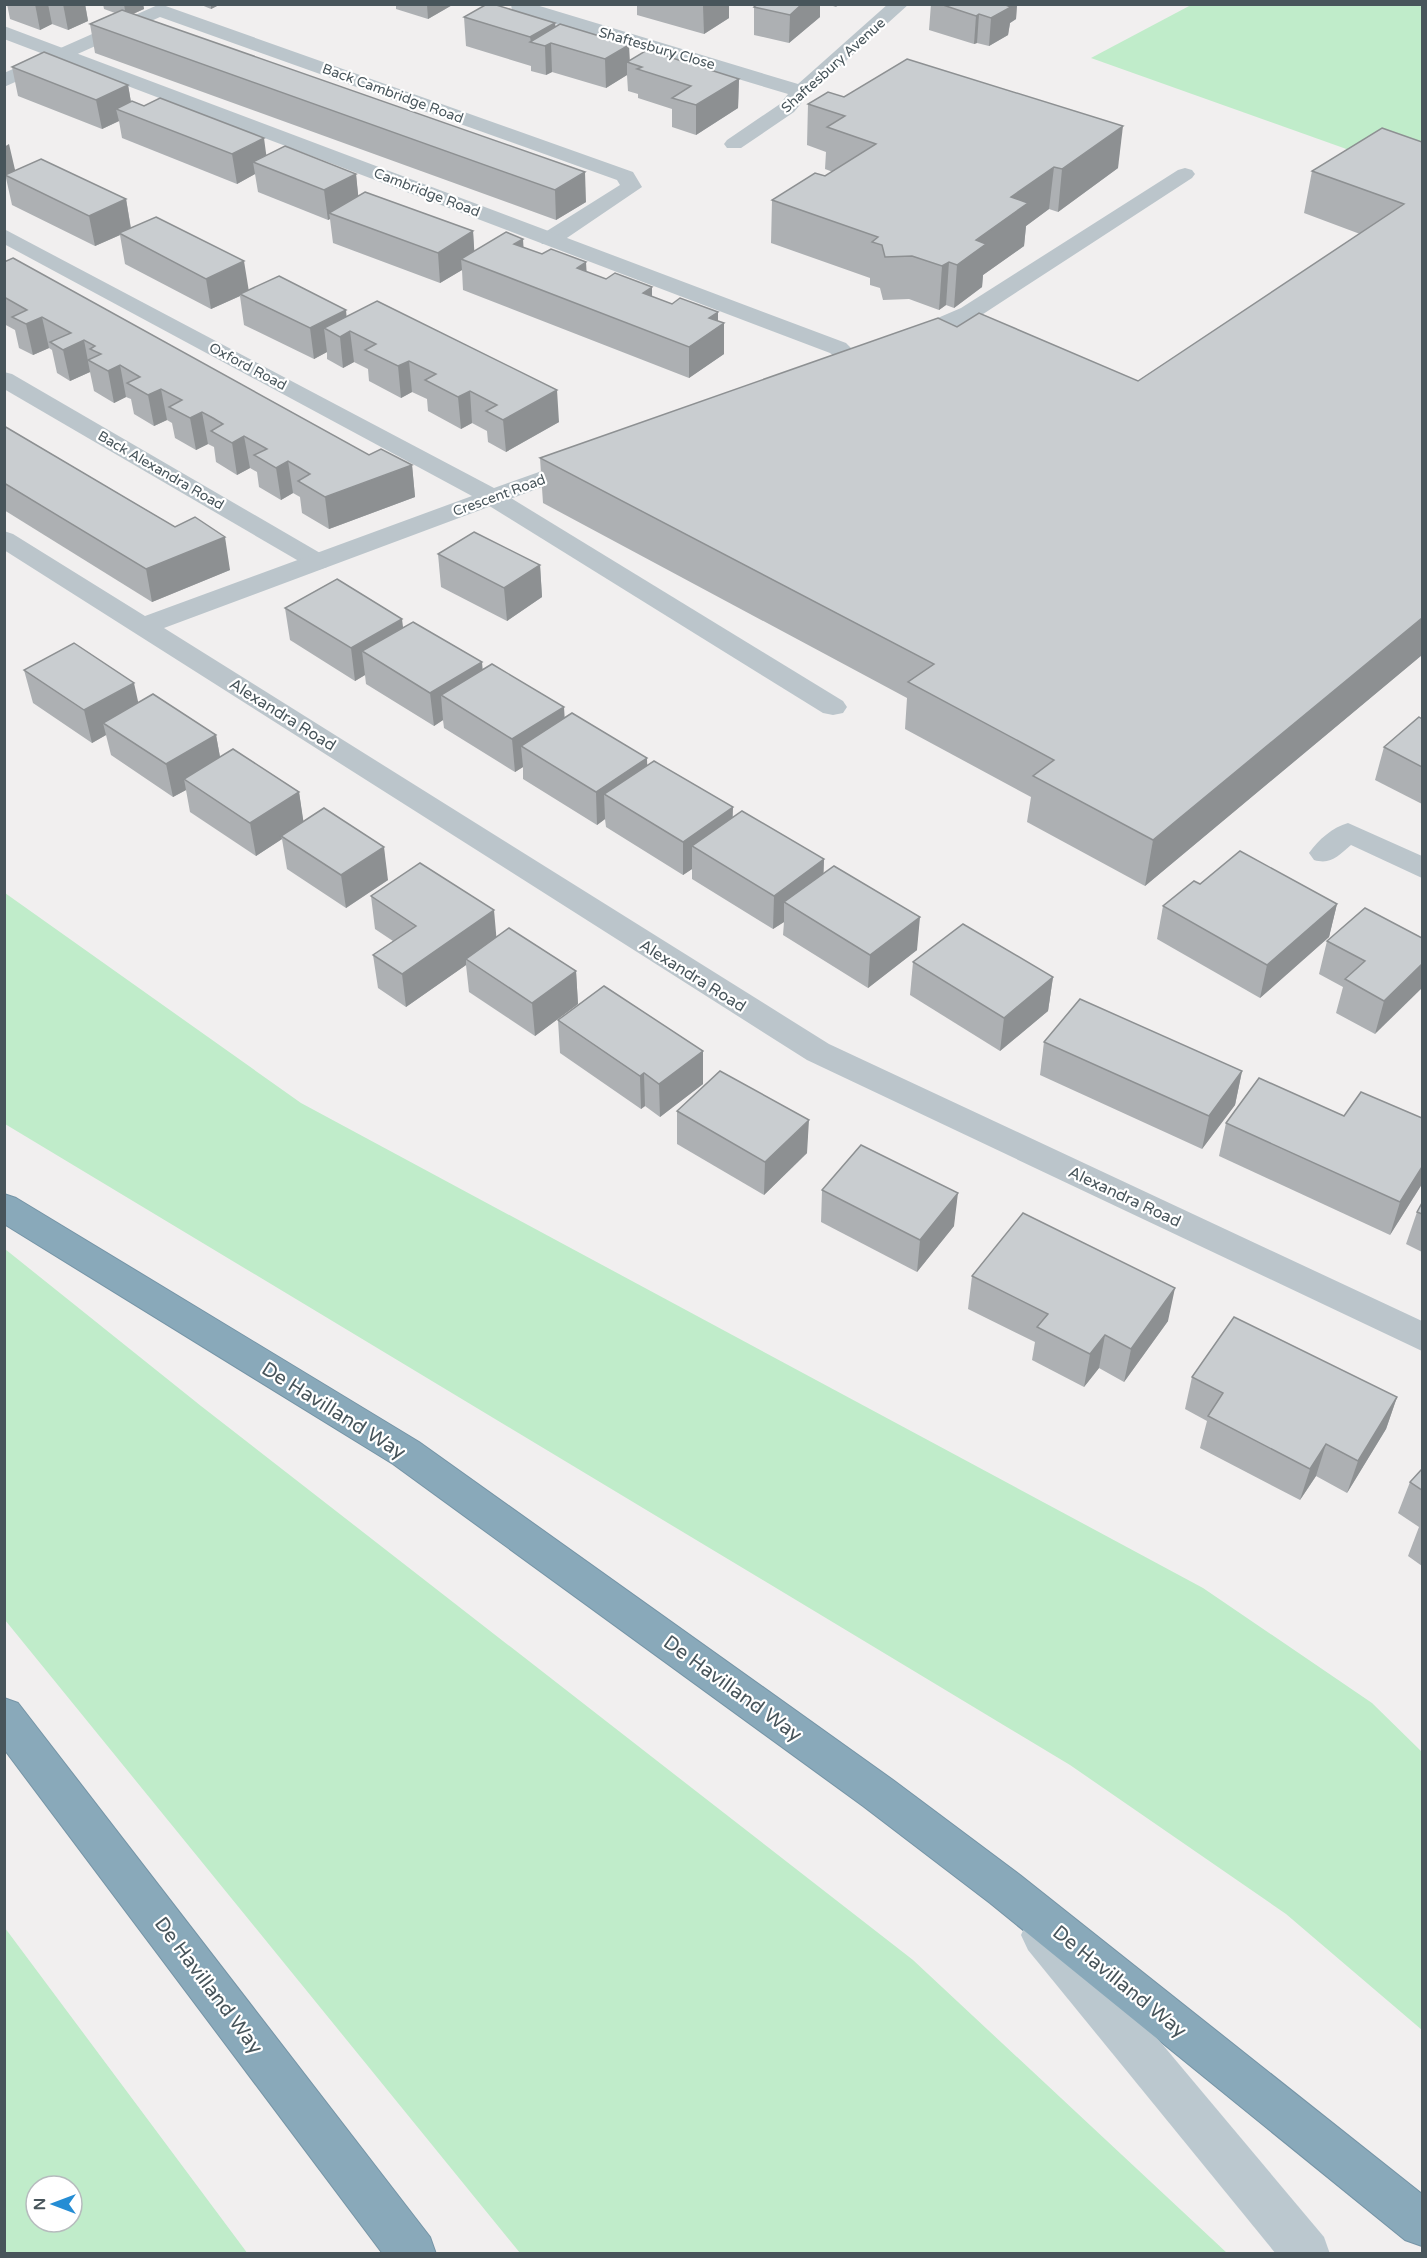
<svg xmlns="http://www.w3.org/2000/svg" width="1427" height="2258" font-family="'Varela Round',sans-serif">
	<rect width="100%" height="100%" fill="#f1efef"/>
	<g fill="#c0ecca" fill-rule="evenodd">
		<path d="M 1191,5 L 1422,5 L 1422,176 L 1091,58 Z"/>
		<path d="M 5,893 L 301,1103 L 1203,1588 L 1372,1703 L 1422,1752 L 1422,2030 L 1286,1914 L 1070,1765 L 5,1124 Z"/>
		<path d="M 5,1249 L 201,1406 L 913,1960 L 1227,2253 L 520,2253 L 5,1620 Z"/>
		<path d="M 5,1928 L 245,2250 L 247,2253 L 6,2253 ZM 36,2186 L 72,2186 L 72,2222 L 36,2222 Z"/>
	</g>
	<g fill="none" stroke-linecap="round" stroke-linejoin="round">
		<defs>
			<g id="highway">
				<path d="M 4,1194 L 16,1198 L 419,1442 L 893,1780 L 1020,1875 L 1422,2194 L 1422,2246 L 1405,2240 L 990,1903 L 863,1806 L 393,1464 L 4,1224 Z"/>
				<path d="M 4,1698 L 18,1703 L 430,2237 L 436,2254 L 383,2254 L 4,1749 Z"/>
			</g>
		</defs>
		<use href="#highway" stroke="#7594a6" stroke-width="2"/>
		<g fill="#bbc5cb" fill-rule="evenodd">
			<path d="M 160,4 L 633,172 L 642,187 L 558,244 L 542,244 L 539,239 L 542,234 L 620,185 L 617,180 L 160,17 L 4,87 L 4,73 Z"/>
			<path d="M 1185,168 L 1192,170 L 1195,174 L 1192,178 L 977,318 L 914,345 L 898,345 L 895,340 L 898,335 L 961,308 L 1178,170 Z"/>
			<path d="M 4,372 L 12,374 L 327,557 L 331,562 L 327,567 L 318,570 L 309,567 L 4,389 Z"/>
			<path d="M 492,490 L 501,492 L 843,701 L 847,707 L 843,713 L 833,715 L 823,713 L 483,502 L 480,497 L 483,492 Z"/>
		</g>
		<g fill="#bbc5cb" fill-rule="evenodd">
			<path d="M 511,4 L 533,4 L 798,84 L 888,4 L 909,4 L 808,95 L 794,112 L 741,148 L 727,148 L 724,144 L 727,140 L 780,104 L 788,94 L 512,11 Z"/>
			<path d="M 4,26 L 846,343 L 859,356 L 851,371 L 818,382 L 810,380 L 806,375 L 810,370 L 833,362 L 835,357 L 830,353 L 4,39 Z"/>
			<path d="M 4,229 L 494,488 L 584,456 L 593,458 L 596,463 L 593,468 L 164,628 L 829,1044 L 1422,1321 L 1422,1351 L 807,1060 L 4,550 L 4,531 L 13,534 L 145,616 L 472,496 L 4,244 Z"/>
			<path d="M 1348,823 L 1422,856 L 1422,878 L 1351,845 C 1338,856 1331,865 1314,860 L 1309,853 C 1318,840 1333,827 1348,823 Z"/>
		</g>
		<path fill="#bbc8cf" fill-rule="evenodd" d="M 1043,1914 L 1058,1920 L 1324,2237 L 1330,2254 L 1276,2254 L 1028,1950 L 1021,1935 L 1028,1920 Z"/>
		<use href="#highway" fill="#89a9ba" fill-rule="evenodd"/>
	</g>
	<g fill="#adb0b3">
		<path d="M 7,4 L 85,4 L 88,21 L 68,30 L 52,24 L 40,30 L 10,19 Z"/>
		<path d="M 103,4 L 143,4 L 144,9 L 133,14 L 586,202 L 556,220 L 95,53 L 90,24 L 115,13 L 104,9 Z"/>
		<path d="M 199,4 L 221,4 L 211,9 Z"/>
		<path d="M 396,4 L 454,4 L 428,19 L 396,9 Z"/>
		<path d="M 637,4 L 729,4 L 729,18 L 704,34 L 637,15 Z"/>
		<path d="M 757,4 L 820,4 L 820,17 L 789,43 L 754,35 L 754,7 Z"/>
		<path d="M 827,4 L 840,4 L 836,7 Z"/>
		<path d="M 931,4 L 1017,4 L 1016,19 L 1010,23 L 1008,35 L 989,46 L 977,43 L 974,44 L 929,30 Z"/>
		<path d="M 464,17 L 555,23 L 556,27 L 630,61 L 739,79 L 738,108 L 696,135 L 672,127 L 672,109 L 638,98 L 638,94 L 628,91 L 627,75 L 606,88 L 552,72 L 546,75 L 531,71 L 531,66 L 466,46 Z"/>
		<path d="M 12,67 L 128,85 L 131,102 L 267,155 L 356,174 L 358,196 L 473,231 L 474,251 L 524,248 L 672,304 L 718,312 L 718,321 L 724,354 L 689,378 L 463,290 L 462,270 L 440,283 L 333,243 L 330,219 L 328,220 L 258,192 L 255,174 L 237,184 L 122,138 L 119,121 L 102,129 L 18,96 Z"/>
		<path d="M 844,97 L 1118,168 L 1058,212 L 1049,209 L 1026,226 L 1024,246 L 983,275 L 982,287 L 954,308 L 946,305 L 939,310 L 909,299 L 883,300 L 880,288 L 870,285 L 870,278 L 771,243 L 772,200 L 825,176 L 833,172 L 825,169 L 826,152 L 807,145 L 808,104 Z"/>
		<path d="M 4,142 L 15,171 L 126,199 L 131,228 L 248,290 L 346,310 L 346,317 L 559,422 L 506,452 L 488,442 L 487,431 L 472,423 L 461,429 L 428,411 L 427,399 L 412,392 L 401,398 L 369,381 L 368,369 L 354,362 L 343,368 L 327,359 L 327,352 L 314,359 L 244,325 L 240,296 L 211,309 L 125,264 L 120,235 L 95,246 L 12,205 L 6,178 L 4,179 Z"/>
		<path d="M 1422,142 L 1422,655 L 1145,886 L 1027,822 L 1031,797 L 905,729 L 907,698 L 543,503 L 540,458 L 957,327 L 1138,381 L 1360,234 L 1304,213 L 1312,171 Z"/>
		<path d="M 4,262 L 369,455 L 412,465 L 415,497 L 329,529 L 302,513 L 300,497 L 293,493 L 281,500 L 259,487 L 257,472 L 250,468 L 237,475 L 216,462 L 214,447 L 208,444 L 196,450 L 175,438 L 172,423 L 167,420 L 154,426 L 134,414 L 131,399 L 126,397 L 114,403 L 94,391 L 90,372 L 70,381 L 57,373 L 52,350 L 49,348 L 33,355 L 19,348 L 15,330 L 4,324 Z"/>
		<path d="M 4,426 L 175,527 L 230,570 L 152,602 L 4,510 Z"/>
		<path d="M 438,554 L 540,565 L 542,597 L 507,621 L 441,587 Z"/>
		<path d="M 285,608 L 403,627 L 482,670 L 564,718 L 647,758 L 647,765 L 733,817 L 824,859 L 823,873 L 917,950 L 868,988 L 783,935 L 784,922 L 773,929 L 692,879 L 692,869 L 683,875 L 606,827 L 605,819 L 597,825 L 523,779 L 523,767 L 515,772 L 444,728 L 443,720 L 434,726 L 366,684 L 365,675 L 355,681 L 290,640 Z"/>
		<path d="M 24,670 L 138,703 L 216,735 L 220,757 L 299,792 L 303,821 L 388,880 L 346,908 L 287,869 L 282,839 L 256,856 L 190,812 L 186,790 L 173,797 L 111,755 L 106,735 L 92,743 L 33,703 Z"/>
		<path d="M 1422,719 L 1422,804 L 1375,780 L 1384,747 Z"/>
		<path d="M 1200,884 L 1337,904 L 1329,937 L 1260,998 L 1157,939 L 1163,906 Z"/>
		<path d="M 371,896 L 496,937 L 576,971 L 578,1004 L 535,1036 L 469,992 L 466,965 L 406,1007 L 378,988 L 373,955 L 393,941 L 375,929 Z"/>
		<path d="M 1422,938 L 1375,1034 L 1336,1013 L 1343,987 L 1319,974 L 1327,941 Z"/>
		<path d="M 913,962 L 1053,977 L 1048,1011 L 1000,1051 L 910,995 Z"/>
		<path d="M 558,1020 L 703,1051 L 703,1084 L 660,1117 L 645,1106 L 641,1109 L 560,1053 Z"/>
		<path d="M 1044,1042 L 1242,1071 L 1235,1105 L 1202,1149 L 1040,1075 Z"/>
		<path d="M 677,1111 L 807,1153 L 764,1195 L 677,1144 Z"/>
		<path d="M 1344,1116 L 1422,1184 L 1390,1235 L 1219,1156 L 1226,1123 Z"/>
		<path d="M 822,1190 L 954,1226 L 917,1272 L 821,1222 Z"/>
		<path d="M 1422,1203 L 1422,1252 L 1406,1244 L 1417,1212 Z"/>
		<path d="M 972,1276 L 1168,1321 L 1124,1382 L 1099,1368 L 1084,1387 L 1032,1360 L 1035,1342 L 968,1309 Z"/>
		<path d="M 1192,1377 L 1397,1397 L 1386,1429 L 1347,1493 L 1316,1476 L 1300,1500 L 1200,1448 L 1207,1421 L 1185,1409 Z"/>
		<path d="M 1422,1469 L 1422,1566 L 1408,1556 L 1419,1527 L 1398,1513 L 1410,1482 Z"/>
	</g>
	<g fill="#8d9092">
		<path d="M 35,4 L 48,4 L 52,24 L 40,30 Z"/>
		<path d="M 63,4 L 85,4 L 88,21 L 68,30 Z"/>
		<path d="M 124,4 L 143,4 L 144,9 L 126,17 Z"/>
		<path d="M 211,4 L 221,4 L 211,9 Z"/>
		<path d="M 427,4 L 454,4 L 428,19 Z"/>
		<path d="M 705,4 L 729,4 L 729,18 L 704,34 L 703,6 Z"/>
		<path d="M 802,4 L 820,4 L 820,17 L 789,43 L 790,15 Z"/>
		<path d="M 995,4 L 1017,4 L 1016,19 L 1010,23 L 1008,35 L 989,46 L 991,18 Z"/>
		<path d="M 979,14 L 977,43 L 974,44 L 976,16 Z"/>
		<path d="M 555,23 L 556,45 L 551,43 L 552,72 L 546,75 L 545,46 L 531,42 L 530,37 Z"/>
		<path d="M 629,45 L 630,63 L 627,62 L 627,75 L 606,88 L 605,59 Z"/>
		<path d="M 739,79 L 738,108 L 696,135 L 696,105 Z"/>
		<path d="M 128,85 L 133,114 L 116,109 L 119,121 L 102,129 L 96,100 Z"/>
		<path d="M 1123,126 L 1118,168 L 1058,212 L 1062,169 Z"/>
		<path d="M 264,138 L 268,168 L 253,162 L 255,174 L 237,184 L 232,154 Z"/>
		<path d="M 9,144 L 16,174 L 5,175 L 6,178 L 4,179 L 4,147 Z"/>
		<path d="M 1054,167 L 1049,209 L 1026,226 L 1024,246 L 983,275 L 982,287 L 954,308 L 957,265 L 1011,197 Z"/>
		<path d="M 585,172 L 586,202 L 556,220 L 555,190 Z"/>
		<path d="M 356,174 L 359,203 L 329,213 L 330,219 L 328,220 L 324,190 Z"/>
		<path d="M 126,199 L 131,230 L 119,233 L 120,235 L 95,246 L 89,216 Z"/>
		<path d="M 473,231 L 475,261 L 461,259 L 462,270 L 440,283 L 438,253 Z"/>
		<path d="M 523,239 L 525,269 L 514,244 Z"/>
		<path d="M 244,261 L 249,292 L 240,294 L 240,296 L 211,309 L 206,279 Z"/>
		<path d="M 586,262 L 588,293 L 577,268 Z"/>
		<path d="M 949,262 L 946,305 L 939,310 L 942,266 Z"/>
		<path d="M 652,287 L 652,318 L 643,293 Z"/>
		<path d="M 346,310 L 348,332 L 350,331 L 354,362 L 343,368 L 340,337 L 324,328 L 327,352 L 314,359 L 310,328 Z"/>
		<path d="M 718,312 L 718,327 L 724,323 L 724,354 L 689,378 L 689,347 L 709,318 Z"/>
		<path d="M 42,317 L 49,348 L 33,355 L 26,324 Z"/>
		<path d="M 84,340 L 90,372 L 70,381 L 63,350 Z"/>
		<path d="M 409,361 L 412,392 L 401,398 L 398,366 Z"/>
		<path d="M 120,365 L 126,397 L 114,403 L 108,371 Z"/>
		<path d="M 161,389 L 167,420 L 154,426 L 148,395 Z"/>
		<path d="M 557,390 L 559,422 L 506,452 L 503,420 Z"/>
		<path d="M 470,391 L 472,423 L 461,429 L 458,397 Z"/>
		<path d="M 202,412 L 208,444 L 196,450 L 190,418 Z"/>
		<path d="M 244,436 L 250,468 L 237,475 L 232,443 Z"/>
		<path d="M 288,461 L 293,493 L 281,500 L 276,468 Z"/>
		<path d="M 412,465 L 415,497 L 329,529 L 325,497 Z"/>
		<path d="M 225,537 L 230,570 L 152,602 L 146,569 Z"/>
		<path d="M 540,565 L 542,597 L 507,621 L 504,588 Z"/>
		<path d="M 1422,618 L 1422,655 L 1145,886 L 1153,840 Z"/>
		<path d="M 402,619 L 406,651 L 362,651 L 365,675 L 355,681 L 351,648 Z"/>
		<path d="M 482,662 L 485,695 L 441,695 L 443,720 L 434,726 L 430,693 Z"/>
		<path d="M 134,683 L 141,715 L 103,723 L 106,735 L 92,743 L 84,710 Z"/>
		<path d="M 564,707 L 566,740 L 521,746 L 523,767 L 515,772 L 512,739 Z"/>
		<path d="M 216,735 L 222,768 L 184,779 L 186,790 L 173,797 L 166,764 Z"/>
		<path d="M 647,758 L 648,791 L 604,794 L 605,819 L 597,825 L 596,792 Z"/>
		<path d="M 299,792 L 304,825 L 281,836 L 282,839 L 256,856 L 250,823 Z"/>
		<path d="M 733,807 L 732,841 L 692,846 L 692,869 L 683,875 L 683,842 Z"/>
		<path d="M 384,847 L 388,880 L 346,908 L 341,875 Z"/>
		<path d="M 824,859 L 823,892 L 784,902 L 784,922 L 773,929 L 774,896 Z"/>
		<path d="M 1337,904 L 1329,937 L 1260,998 L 1267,965 Z"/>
		<path d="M 494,910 L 497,944 L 466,959 L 466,965 L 406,1007 L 402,974 Z"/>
		<path d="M 920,917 L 917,950 L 868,988 L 870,955 Z"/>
		<path d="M 1422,964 L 1422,988 L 1375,1034 L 1384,1001 Z"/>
		<path d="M 576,971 L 578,1004 L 535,1036 L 532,1003 Z"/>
		<path d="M 1053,977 L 1048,1011 L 1000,1051 L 1004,1018 Z"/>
		<path d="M 703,1051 L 703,1084 L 660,1117 L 659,1084 Z"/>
		<path d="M 1242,1071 L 1235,1105 L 1202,1149 L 1209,1116 Z"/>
		<path d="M 644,1073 L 645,1106 L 641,1109 L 640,1076 Z"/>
		<path d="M 809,1120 L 807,1153 L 764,1195 L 765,1162 Z"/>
		<path d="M 1422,1167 L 1422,1184 L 1390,1235 L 1400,1202 Z"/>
		<path d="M 958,1193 L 954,1226 L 917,1272 L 920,1240 Z"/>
		<path d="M 1175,1288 L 1168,1321 L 1124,1382 L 1131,1349 Z"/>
		<path d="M 1105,1335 L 1099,1368 L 1084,1387 L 1090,1354 Z"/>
		<path d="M 1397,1397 L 1386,1429 L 1347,1493 L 1358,1461 Z"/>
		<path d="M 1326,1444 L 1316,1476 L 1300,1500 L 1310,1469 Z"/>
	</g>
	<g fill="#c9cdd0" stroke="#8d9092" stroke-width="1.5">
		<path d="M 487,4 L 493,4 L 555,23 L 530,37 L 464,17 Z"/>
		<path d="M 757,4 L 802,4 L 790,15 L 754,7 Z"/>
		<path d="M 940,4 L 1003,4 L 1011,7 L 991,18 L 979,14 L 976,16 Z"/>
		<path d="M 122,10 L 585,172 L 555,190 L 90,24 Z"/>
		<path d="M 560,24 L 629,45 L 605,59 L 551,43 L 545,46 L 530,42 Z"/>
		<path d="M 647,50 L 739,79 L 696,105 L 672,98 L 691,86 L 637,69 L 642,67 L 627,62 Z"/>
		<path d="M 44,52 L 128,85 L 96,100 L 12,67 Z"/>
		<path d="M 907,59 L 1123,126 L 1062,169 L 1054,167 L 1011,197 L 1028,203 L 976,240 L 986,244 L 957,265 L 949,262 L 942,266 L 912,256 L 885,257 L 882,245 L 872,242 L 878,237 L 772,200 L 815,173 L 825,176 L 876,144 L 827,127 L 845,116 L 808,104 L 828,92 L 844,97 Z"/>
		<path d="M 160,98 L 264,138 L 232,154 L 116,109 L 132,101 L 144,106 Z"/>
		<path d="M 1382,128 L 1422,142 L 1422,618 L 1153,840 L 1033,776 L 1054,760 L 908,682 L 934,664 L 540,458 L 938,318 L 957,327 L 979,313 L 1138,381 L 1404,204 L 1312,171 Z"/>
		<path d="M 285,146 L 356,174 L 324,190 L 253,162 Z"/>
		<path d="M 41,159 L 126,199 L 89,216 L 5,175 Z"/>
		<path d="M 365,192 L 473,231 L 438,253 L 329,213 Z"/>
		<path d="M 156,217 L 244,261 L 206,279 L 119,233 Z"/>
		<path d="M 506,232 L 523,239 L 514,244 L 542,254 L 551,249 L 586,262 L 577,268 L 606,279 L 615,273 L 652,287 L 643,293 L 672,304 L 680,298 L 718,312 L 709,318 L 724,323 L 689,347 L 461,259 Z"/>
		<path d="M 13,258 L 369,455 L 381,449 L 412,465 L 325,497 L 298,481 L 310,474 L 300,468 L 288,461 L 276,468 L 254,455 L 267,449 L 244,436 L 232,443 L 211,431 L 223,424 L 213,418 L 202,412 L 190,418 L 169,407 L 182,400 L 161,389 L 148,395 L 127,383 L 140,377 L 120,365 L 108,371 L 88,360 L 101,354 L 90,349 L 95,346 L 84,340 L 63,350 L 50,342 L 71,333 L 42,317 L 26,324 L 12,317 L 27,310 L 4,297 L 4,262 Z"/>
		<path d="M 279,276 L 346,310 L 310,328 L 240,294 Z"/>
		<path d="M 377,301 L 557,390 L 503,420 L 486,411 L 497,405 L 470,391 L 458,397 L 425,380 L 436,374 L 409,361 L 398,366 L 365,350 L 376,344 L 350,331 L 340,337 L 324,328 Z"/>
		<path d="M 4,426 L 175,527 L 195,517 L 225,537 L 146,569 L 4,483 Z"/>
		<path d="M 474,532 L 540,565 L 504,588 L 438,554 Z"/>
		<path d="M 337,579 L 402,619 L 351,648 L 285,608 Z"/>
		<path d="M 413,622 L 482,662 L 430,693 L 362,651 Z"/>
		<path d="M 74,643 L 134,683 L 84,710 L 24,670 Z"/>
		<path d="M 492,664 L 564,707 L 512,739 L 441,695 Z"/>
		<path d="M 153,694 L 216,735 L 166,764 L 103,723 Z"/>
		<path d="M 572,713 L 647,758 L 596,792 L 521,746 Z"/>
		<path d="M 1419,717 L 1422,719 L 1422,767 L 1384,747 Z"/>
		<path d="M 233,749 L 299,792 L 250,823 L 184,779 Z"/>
		<path d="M 654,761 L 733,807 L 683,842 L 604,794 Z"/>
		<path d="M 324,808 L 384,847 L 341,875 L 281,836 Z"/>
		<path d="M 742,811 L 824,859 L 774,896 L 692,846 Z"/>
		<path d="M 1240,851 L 1337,904 L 1267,965 L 1163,906 L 1194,881 L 1200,884 Z"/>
		<path d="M 420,863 L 494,910 L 402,974 L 373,955 L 416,926 L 371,896 Z"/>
		<path d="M 834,866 L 920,917 L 870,955 L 784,902 Z"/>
		<path d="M 1365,908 L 1422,938 L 1422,964 L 1384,1001 L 1345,979 L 1365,961 L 1327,941 Z"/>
		<path d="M 963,924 L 1053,977 L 1004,1018 L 913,962 Z"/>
		<path d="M 509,928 L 576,971 L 532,1003 L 466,959 Z"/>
		<path d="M 604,986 L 703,1051 L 659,1084 L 644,1073 L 640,1076 L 558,1020 Z"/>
		<path d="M 1080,999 L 1242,1071 L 1209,1116 L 1044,1042 Z"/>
		<path d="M 720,1071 L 809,1120 L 765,1162 L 677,1111 Z"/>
		<path d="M 1259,1078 L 1344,1116 L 1361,1092 L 1422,1118 L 1422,1167 L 1400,1202 L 1226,1123 Z"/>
		<path d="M 861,1145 L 958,1193 L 920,1240 L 822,1190 Z"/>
		<path d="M 1422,1203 L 1422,1214 L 1417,1212 Z"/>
		<path d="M 1023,1213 L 1175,1288 L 1131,1349 L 1105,1335 L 1090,1354 L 1037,1327 L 1048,1314 L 972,1276 Z"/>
		<path d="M 1234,1317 L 1397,1397 L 1358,1461 L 1326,1444 L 1310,1469 L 1208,1416 L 1223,1393 L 1192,1377 Z"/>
		<path d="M 1422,1469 L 1422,1490 L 1410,1482 Z"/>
	</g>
	<g text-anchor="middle" stroke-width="4.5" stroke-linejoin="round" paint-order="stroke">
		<g font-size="14" fill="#48555b" stroke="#fff">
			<text transform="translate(657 48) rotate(16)" y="5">Shaftesbury Close</text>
			<text transform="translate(833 65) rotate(-42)" y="5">Shaftesbury Avenue</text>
			<text transform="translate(393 93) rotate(20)" y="5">Back Cambridge Road</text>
			<text transform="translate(427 192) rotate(21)" y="5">Cambridge Road</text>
			<text transform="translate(248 366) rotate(28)" y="5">Oxford Road</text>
			<text transform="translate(161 470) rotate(30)" y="5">Back Alexandra Road</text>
			<text transform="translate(499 495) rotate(-20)" y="5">Crescent Road</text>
		</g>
		<g font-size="16" fill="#48555b" stroke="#fff">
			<text transform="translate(283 714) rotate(32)" y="6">Alexandra Road</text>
			<text transform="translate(693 975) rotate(32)" y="6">Alexandra Road</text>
			<text transform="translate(1125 1196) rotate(25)" y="6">Alexandra Road</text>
		</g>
		<g font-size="20" fill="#48555b" stroke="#fff">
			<text transform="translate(334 1410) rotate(32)" y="7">De Havilland Way</text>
			<text transform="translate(733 1688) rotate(36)" y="7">De Havilland Way</text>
			<text transform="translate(1120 1981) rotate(39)" y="7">De Havilland Way</text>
			<text transform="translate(209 1985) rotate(53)" y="7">De Havilland Way</text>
		</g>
	</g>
	<rect width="1427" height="2258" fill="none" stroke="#48555b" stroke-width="12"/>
	<g transform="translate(54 2204) rotate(270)"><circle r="28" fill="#ffffff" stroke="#b6bbbd" stroke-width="1.5"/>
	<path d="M0-4.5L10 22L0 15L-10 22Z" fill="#258dd4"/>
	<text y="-9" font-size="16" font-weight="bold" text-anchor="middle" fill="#48555b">N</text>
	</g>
</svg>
